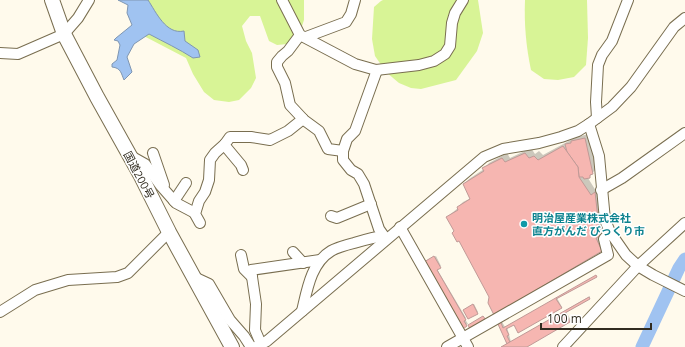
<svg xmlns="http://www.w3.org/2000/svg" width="685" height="347" font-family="'Open Sans','Noto Sans JP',sans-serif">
	<rect width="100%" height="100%" fill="#fffaec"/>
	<g fill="#d8f496">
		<path d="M 128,0 L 304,0 L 304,20 L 300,32 L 287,44 L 277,45 L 269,41 L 260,16 L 250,16 L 242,26 L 246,41 L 252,53 L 256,78 L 251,88 L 239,100 L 229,102 L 214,100 L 204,92 L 193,74 L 186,58 L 140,34 L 130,15 Z"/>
		<path d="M 383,0 L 478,0 L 483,33 L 477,51 L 456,80 L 421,89 L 411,88 L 399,83 L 386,72 L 375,56 L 372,39 L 374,7 L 381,1 Z"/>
		<path d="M 525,0 L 587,0 L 588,38 L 586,65 L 574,77 L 558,80 L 544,79 L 531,70 C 526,47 524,23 525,0 Z"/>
	</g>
	<path fill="#a0c3f1" stroke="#7f96b2" d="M 118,0 L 148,0 C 156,12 166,35 184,31 L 185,41 L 198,50 L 200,57 L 193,58 C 179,49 164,42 149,34 L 134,44 L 127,57 L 132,72 L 124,80 C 121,73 121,68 112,67 L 112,64 L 117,60 L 120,45 L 118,41 L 114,40 L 116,38 L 132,25 L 127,13 L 128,5 Z"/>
	<g fill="#0003">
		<path d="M 589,134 L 596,169 L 588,178 L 596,191 L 600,188 L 604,230 L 601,233 L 607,245 L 602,251 L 490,297 L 447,217 L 458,208 L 458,207 L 463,202 L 471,198 L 464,184 L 469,179 L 484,169 L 489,163 L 507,153 L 510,158 L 531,148 L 535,154 L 539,151 L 543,155 L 576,137 Z"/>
		<path d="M 436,256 L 441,266 L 437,269 L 466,318 L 465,319 L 468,324 L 463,327 L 426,261 Z"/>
		<path d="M 590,296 L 590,298 L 566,312 L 571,320 L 570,321 L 525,347 L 502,347 L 508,343 L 498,322 L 501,320 L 505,327 L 557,298 L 562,307 L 514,323 L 507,327 L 511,342 Z"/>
		<path d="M 474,304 L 478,312 L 477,313 L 465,309 Z"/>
	</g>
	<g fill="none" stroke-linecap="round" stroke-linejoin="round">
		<path stroke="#a0c3f1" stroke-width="13" d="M 642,347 L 679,268 L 685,259"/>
	</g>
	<g fill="#f6b6b1" stroke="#c09a97">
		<path d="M 585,138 L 593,174 L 590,175 L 590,178 L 584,179 L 583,177 L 579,177 L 578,167 L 567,152 L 565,144 L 571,143 L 571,141 Z"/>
		<path d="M 563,146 L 578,167 L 579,177 L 591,195 L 595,192 L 600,236 L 596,238 L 602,251 L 494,315 L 488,303 L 489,297 L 459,241 L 457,242 L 452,233 L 454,231 L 446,217 L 458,210 L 457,207 L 470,199 L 463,184 L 484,171 L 482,168 L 502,158 L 505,162 L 525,153 L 529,158 L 534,156 L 538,160 Z"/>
		<path d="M 434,256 L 441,268 L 437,270 L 466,320 L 464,321 L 467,326 L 463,329 L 424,262 Z"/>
		<path d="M 596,275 L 597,277 L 556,299 L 562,308 L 518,333 L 514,325 L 506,329 L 509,335 L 507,336 L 510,342 L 507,344 L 497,322 L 500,320 L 503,328 Z"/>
		<path d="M 589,297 L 590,299 L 565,313 L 570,322 L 527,347 L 501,347 Z"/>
		<path d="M 473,304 L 478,314 L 468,319 L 463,310 Z"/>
		<path d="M 483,316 L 486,320 L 470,329 L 468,325 Z"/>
	</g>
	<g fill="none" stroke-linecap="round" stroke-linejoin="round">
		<defs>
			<g id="minor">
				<path d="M 282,0 L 300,35 L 355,64 L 376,70 L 419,65 L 434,61 L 445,54 L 450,46 L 452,23 L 455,13 L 463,0"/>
				<path d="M 300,35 L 288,51 L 282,56 L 277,62 L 277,67 L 285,83 L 290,105 L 304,120 L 319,131 L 328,149 L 343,151"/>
				<path d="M 306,37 L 346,22 L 351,14 L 355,0"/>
				<path d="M 0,53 L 18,54 L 64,34 L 78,18 L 89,0"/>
				<path d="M 377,70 L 355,131 L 347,139 L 343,151 L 343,160 L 351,170 L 358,174 L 364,184 L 379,229 L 386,239"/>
				<path d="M 597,118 L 596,102 L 598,65 L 602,55 L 612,41 L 628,0"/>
				<path d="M 589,124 L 599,156 L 605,220 L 610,232 L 626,255 L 638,266 L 653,275 L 685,291"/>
				<path d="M 153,153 L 164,185"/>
				<path d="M 129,155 L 145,164 L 161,186 L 176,203 L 195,213"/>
				<path d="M 243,170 L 241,165 L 226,147 L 225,144 L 230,137 L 251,137 L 270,140 L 288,131 L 303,119"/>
				<path d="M 601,190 L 622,178 L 685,133"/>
				<path d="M 174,201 L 186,183"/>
				<path d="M 331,216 L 337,218 L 371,204"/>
				<path d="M 200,223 L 195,214 L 199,201 L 205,192 L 209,180 L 210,160 L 215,153 L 225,144"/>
				<path d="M 400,227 L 468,347"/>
				<path d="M 293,252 L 303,263"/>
				<path d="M 241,255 L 244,269 L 252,277"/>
				<path d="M 194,277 L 209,284 L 230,320 L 244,336 L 251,347"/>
				<path d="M 302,311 C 307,290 311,263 331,251 C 338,247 346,245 354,243 C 364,240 374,237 384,236"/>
				<path d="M 0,312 L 35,290 L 68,280 L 117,277 L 128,273 L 169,232"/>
				<path d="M 261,344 L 255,330 L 256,304 L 251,270 L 320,260"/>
				<path d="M 256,347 L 267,341 L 484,157 L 503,149 L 539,143 L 561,137 L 578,131 L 589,124 L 612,107 L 631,87 L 674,27 L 685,18"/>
				<path d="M 447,347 L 608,255 L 604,239 L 610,232"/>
				<path d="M 563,347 L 638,266 L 685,223"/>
			</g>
			<path id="highway" d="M 52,0 L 64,34 L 97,97 L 140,174 L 169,232 L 232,347"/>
		</defs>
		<use href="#minor" stroke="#796e50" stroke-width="12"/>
		<use href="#highway" stroke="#796e50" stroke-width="16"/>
		<use href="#minor" stroke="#fff" stroke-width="10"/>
		<use href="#highway" stroke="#fff" stroke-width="14"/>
	</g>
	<circle fill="#0f9aa8" stroke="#fff" stroke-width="1.5" cx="524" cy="224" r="4"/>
	<g text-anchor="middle" stroke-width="3" stroke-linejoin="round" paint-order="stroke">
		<g font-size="11" fill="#312c20" stroke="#fff">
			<text transform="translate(139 175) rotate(62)" y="4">国道200号</text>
		</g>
		<g font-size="11" font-weight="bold" fill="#0d838f" stroke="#fff" text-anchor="start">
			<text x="532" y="222">明治屋産業株式会社<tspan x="532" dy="13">直方がんだ びっくり市</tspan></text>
		</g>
	</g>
	<path d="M541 323v6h110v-6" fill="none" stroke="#312c20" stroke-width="2"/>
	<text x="547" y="323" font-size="12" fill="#312c20" stroke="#ffffff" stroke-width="3" paint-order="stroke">100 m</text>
</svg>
